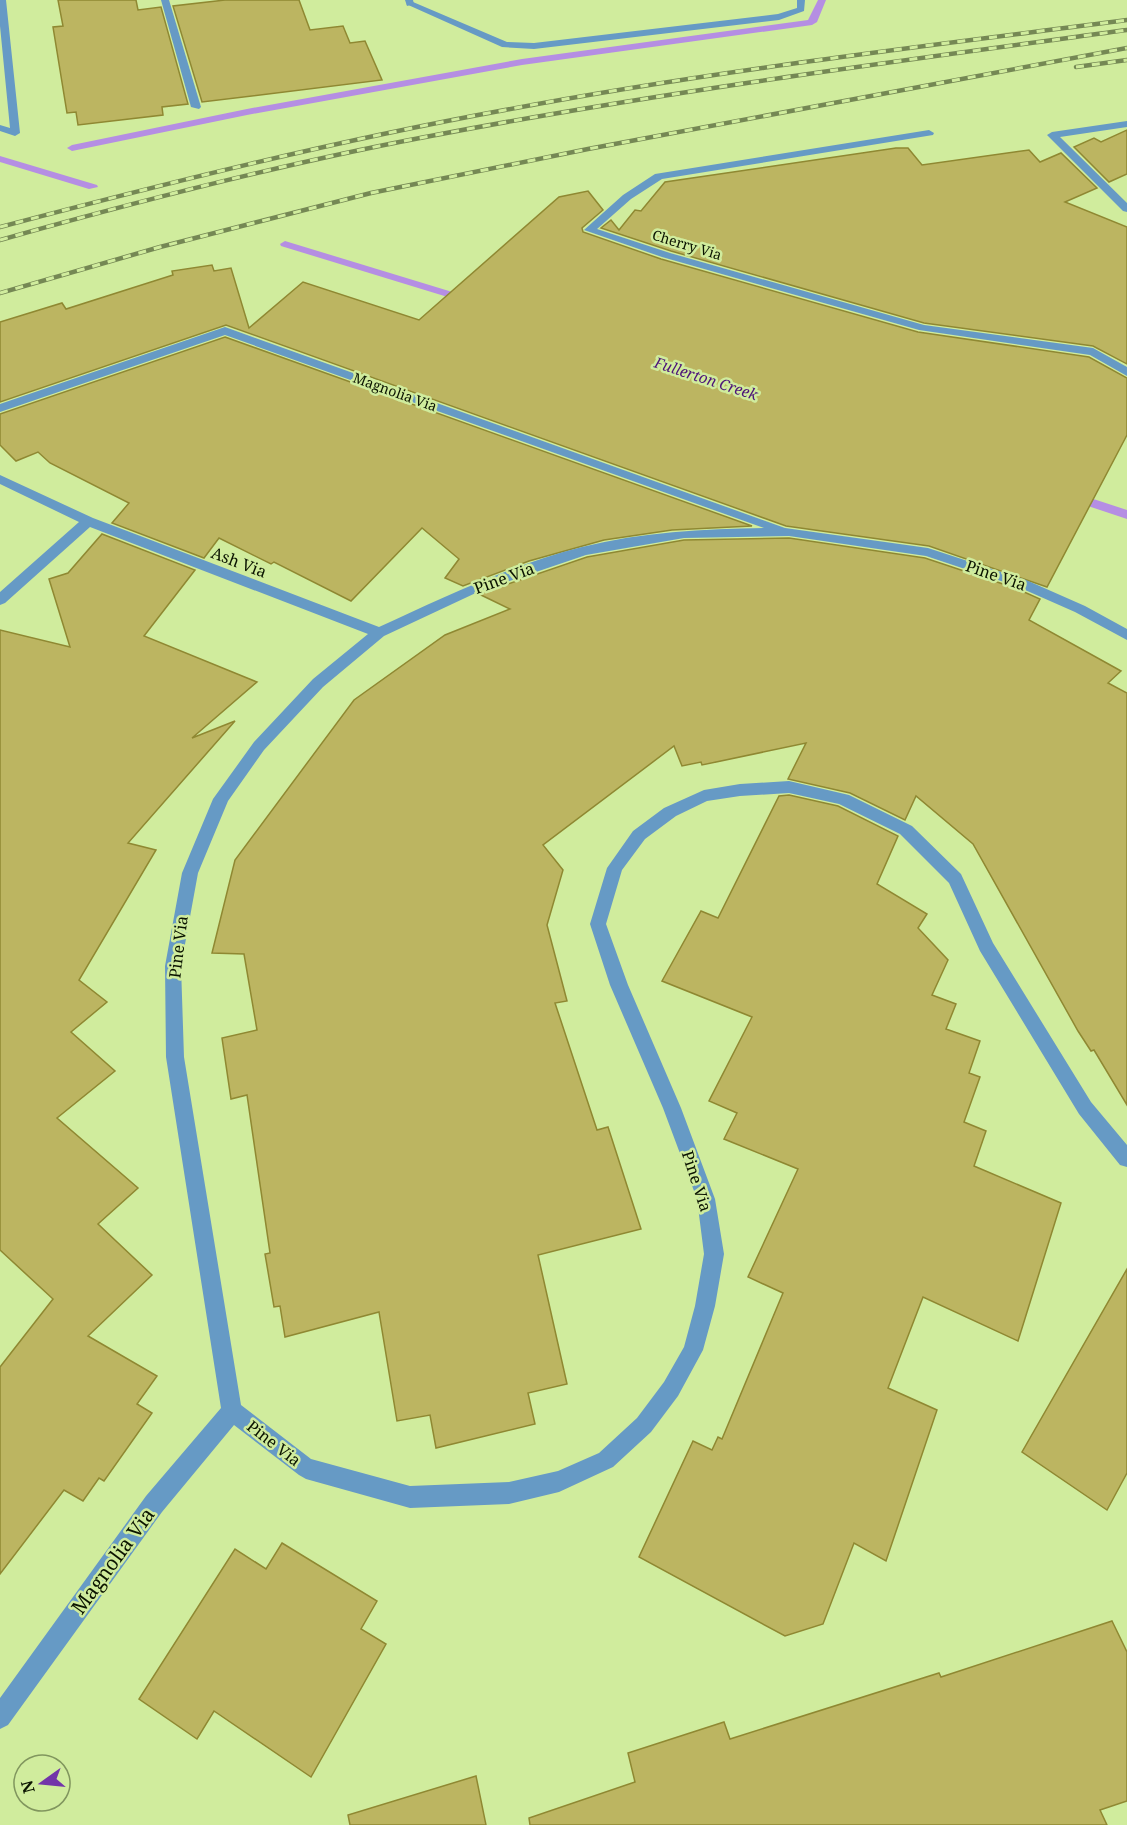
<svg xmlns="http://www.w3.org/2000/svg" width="1127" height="1825" font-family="'Noto Serif',serif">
	<rect width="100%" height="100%" fill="#d0ec9d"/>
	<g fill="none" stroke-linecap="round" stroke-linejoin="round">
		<g fill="#b58ee3" fill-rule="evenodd">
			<path d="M 818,0 L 826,0 L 817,22 L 812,25 L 522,65 L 247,115 L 72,151 L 67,148 L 72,145 L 247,109 L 522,59 L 808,20 Z"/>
			<path d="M 0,156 L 97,185 L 98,187 L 89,189 L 0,162 Z"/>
			<path d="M 285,241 L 472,298 L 474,300 L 468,303 L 464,302 L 281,246 L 280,244 Z"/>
			<path d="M 1072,492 L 1127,510 L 1127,519 L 1067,499 L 1065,496 Z"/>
		</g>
	</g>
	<g fill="#bcb561" stroke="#8f8832" stroke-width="1.5">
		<path d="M 58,0 L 136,0 L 138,10 L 161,7 L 188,104 L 162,107 L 163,115 L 78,125 L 76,112 L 67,113 L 53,27 L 63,26 Z"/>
		<path d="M 225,0 L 299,0 L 310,30 L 343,26 L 350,43 L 365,41 L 382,80 L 202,102 L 173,6 Z"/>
		<path d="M 1127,130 L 1127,174 L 1109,182 L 1074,147 L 1094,138 L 1101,142 Z"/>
		<path d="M 896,148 L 908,148 L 922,165 L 1029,150 L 1040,162 L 1061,153 L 1097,188 L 1065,202 L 1127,227 L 1127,364 L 1093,346 L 924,323 L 671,251 L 601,228 L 611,220 L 619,230 L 635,210 L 641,211 L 665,182 Z"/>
		<path d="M 588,191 L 603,210 L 582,228 L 583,232 L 661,259 L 918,332 L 1089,357 L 1127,378 L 1127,435 L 1047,587 L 929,546 L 786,526 L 226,325 L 0,402 L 0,322 L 62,303 L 66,309 L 173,275 L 172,271 L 212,265 L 214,271 L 231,268 L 249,328 L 303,282 L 419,320 L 559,197 Z"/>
		<path d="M 225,337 L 752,526 L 672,530 L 604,540 L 529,561 L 463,586 L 445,578 L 459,559 L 422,528 L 351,601 L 274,562 L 271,564 L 219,538 L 204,558 L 112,523 L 129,503 L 50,463 L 38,452 L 16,461 L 0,445 L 0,414 Z"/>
		<path d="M 102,534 L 195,570 L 144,636 L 257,682 L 192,738 L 235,721 L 128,843 L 156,850 L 79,980 L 107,1002 L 71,1032 L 115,1071 L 57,1118 L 138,1188 L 98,1224 L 152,1275 L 88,1336 L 157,1376 L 137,1404 L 152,1413 L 104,1481 L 99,1478 L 83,1501 L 64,1490 L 0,1574 L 0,1367 L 53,1299 L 0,1250 L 0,630 L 70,647 L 49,579 L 68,573 Z"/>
		<path d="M 789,538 L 925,558 L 1015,588 L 1040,599 L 1029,620 L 1121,671 L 1108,683 L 1127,693 L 1127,1105 L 1094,1050 L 1091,1051 L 1078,1031 L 973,844 L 916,796 L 905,820 L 850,793 L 788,779 L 806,743 L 702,765 L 701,762 L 682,766 L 674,746 L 543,845 L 563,870 L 547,925 L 567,1001 L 555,1003 L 597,1130 L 608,1127 L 641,1229 L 538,1255 L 567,1384 L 528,1393 L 535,1424 L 436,1448 L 430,1415 L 397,1421 L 379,1312 L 285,1337 L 280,1306 L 274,1307 L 265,1254 L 270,1253 L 247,1095 L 231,1099 L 222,1038 L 257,1030 L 244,954 L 212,953 L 235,860 L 354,700 L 445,635 L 510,609 L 479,594 L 587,557 L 684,540 Z"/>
		<path d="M 789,795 L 838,806 L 898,836 L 877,884 L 927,914 L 918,928 L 948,960 L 932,995 L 956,1004 L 946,1029 L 980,1041 L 969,1073 L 980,1077 L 964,1122 L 986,1131 L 974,1166 L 1061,1203 L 1018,1341 L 923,1297 L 888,1388 L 937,1410 L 886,1561 L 854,1543 L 823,1624 L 785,1636 L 639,1557 L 693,1441 L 712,1450 L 718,1437 L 722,1439 L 783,1293 L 748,1277 L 798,1169 L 724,1139 L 737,1113 L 709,1101 L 752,1017 L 662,981 L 701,911 L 718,918 L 779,796 Z"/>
		<path d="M 1127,1269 L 1127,1473 L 1107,1510 L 1022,1452 Z"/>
		<path d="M 282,1543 L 377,1601 L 361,1629 L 386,1644 L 311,1777 L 214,1711 L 197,1739 L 139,1699 L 235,1549 L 266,1569 Z"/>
		<path d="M 1112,1621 L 1127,1652 L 1127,1801 L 1100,1810 L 1107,1825 L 530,1825 L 529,1818 L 635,1782 L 628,1753 L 724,1722 L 730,1739 L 939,1673 L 941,1677 Z"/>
		<path d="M 476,1776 L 486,1825 L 350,1825 L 348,1815 Z"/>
	</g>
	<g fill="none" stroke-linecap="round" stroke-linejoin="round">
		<g fill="#669ac5" fill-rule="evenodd">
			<path d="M 0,0 L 6,0 L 20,133 L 15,136 L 0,131 L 0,125 L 10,128 L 0,26 Z"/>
			<path d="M 161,0 L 169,0 L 201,107 L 199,109 L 191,107 Z"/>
			<path d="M 797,0 L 805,0 L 804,11 L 779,20 L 534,49 L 502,47 L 406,4 L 413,2 L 507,42 L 534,43 L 778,14 L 797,8 Z"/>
			<path d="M 929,130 L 934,133 L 933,135 L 662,179 L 631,199 L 597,229 L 670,253 L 924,325 L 1093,348 L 1127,367 L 1127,376 L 1090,355 L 919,330 L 662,257 L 584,230 L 623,195 L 655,174 Z"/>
			<path d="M 225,327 L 785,528 L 928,548 L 1026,580 L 1085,606 L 1127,629 L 1127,640 L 1075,612 L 1016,586 L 926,556 L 789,536 L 684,538 L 586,555 L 480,591 L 384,636 L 323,687 L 264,750 L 228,801 L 198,873 L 181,966 L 184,1057 L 241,1405 L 311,1459 L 410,1486 L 509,1482 L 558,1471 L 599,1453 L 637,1418 L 664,1382 L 684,1347 L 695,1306 L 704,1254 L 697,1199 L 663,1108 L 610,985 L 590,924 L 607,868 L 633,831 L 664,808 L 704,790 L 740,784 L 789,781 L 849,795 L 912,826 L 961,874 L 993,943 L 1091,1102 L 1127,1145 L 1127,1167 L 1120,1165 L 1079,1114 L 980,951 L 949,883 L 900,834 L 839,804 L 789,793 L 740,796 L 707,801 L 676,816 L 645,839 L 622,870 L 606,924 L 628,985 L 681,1108 L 715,1199 L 724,1254 L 715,1306 L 703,1350 L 678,1396 L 651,1432 L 613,1467 L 559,1492 L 509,1504 L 410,1508 L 306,1479 L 299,1475 L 234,1425 L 162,1512 L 8,1725 L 0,1729 L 0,1698 L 146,1496 L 221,1408 L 166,1057 L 165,966 L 182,873 L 213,799 L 254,742 L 313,679 L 368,634 L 90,527 L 5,603 L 0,605 L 0,592 L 79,522 L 0,484 L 0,475 L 93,518 L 379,627 C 444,597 511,565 582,547 C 642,532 703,529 764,528 L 225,335 L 0,412 L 0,404 Z"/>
		</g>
		<g fill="#669ac5" fill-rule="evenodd">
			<path d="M 405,0 L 413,0 L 414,4 L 407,6 Z"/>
			<path d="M 1127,121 L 1127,127 L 1060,137 L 1127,203 L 1127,212 L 1123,211 L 1047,135 L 1052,132 Z"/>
		</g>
		<defs>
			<g id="rail">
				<path d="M 1076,67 L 1127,60"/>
				<path d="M 0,227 C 167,183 335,141 505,110 C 711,71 919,47 1127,20"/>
				<path d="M 0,240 C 139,201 278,165 420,138 C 654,93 891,62 1127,30"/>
				<path d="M 0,293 L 160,247 L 371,193 L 588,149 L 1127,48"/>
			</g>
		</defs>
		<use href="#rail" stroke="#758854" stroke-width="4.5"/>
		<use href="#rail" stroke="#d0ec9d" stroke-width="3" stroke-dasharray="8" stroke-linecap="butt"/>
	</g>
	<g text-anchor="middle" stroke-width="5" stroke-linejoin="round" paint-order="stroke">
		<g font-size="14" fill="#0b1400" stroke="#d0ec9d">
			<text transform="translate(687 245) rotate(17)" y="5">Cherry Via</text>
			<text transform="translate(395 392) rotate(20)" y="5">Magnolia Via</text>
		</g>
		<g font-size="15" font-style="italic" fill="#4d1479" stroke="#d0ec9d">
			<text transform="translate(706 379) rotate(18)" y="5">Fullerton Creek</text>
		</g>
		<g font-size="16" fill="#0b1400" stroke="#d0ec9d">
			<text transform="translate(239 562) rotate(21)" y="6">Ash Via</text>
			<text transform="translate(996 575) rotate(19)" y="6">Pine Via</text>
			<text transform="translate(504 578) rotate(-20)" y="6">Pine Via</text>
			<text transform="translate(178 947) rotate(-83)" y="6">Pine Via</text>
			<text transform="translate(697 1181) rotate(72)" y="6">Pine Via</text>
			<text transform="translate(274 1443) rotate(38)" y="6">Pine Via</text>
		</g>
		<g font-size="20" fill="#0b1400" stroke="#d0ec9d">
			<text transform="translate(113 1561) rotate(-54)" y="7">Magnolia Via</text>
		</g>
	</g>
	<g transform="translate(42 1783) rotate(255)"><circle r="28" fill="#d0ec9d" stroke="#81965e" stroke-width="1.5"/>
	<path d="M0-4.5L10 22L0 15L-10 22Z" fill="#7234a9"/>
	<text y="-9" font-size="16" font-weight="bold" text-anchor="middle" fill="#0b1400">N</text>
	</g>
</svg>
